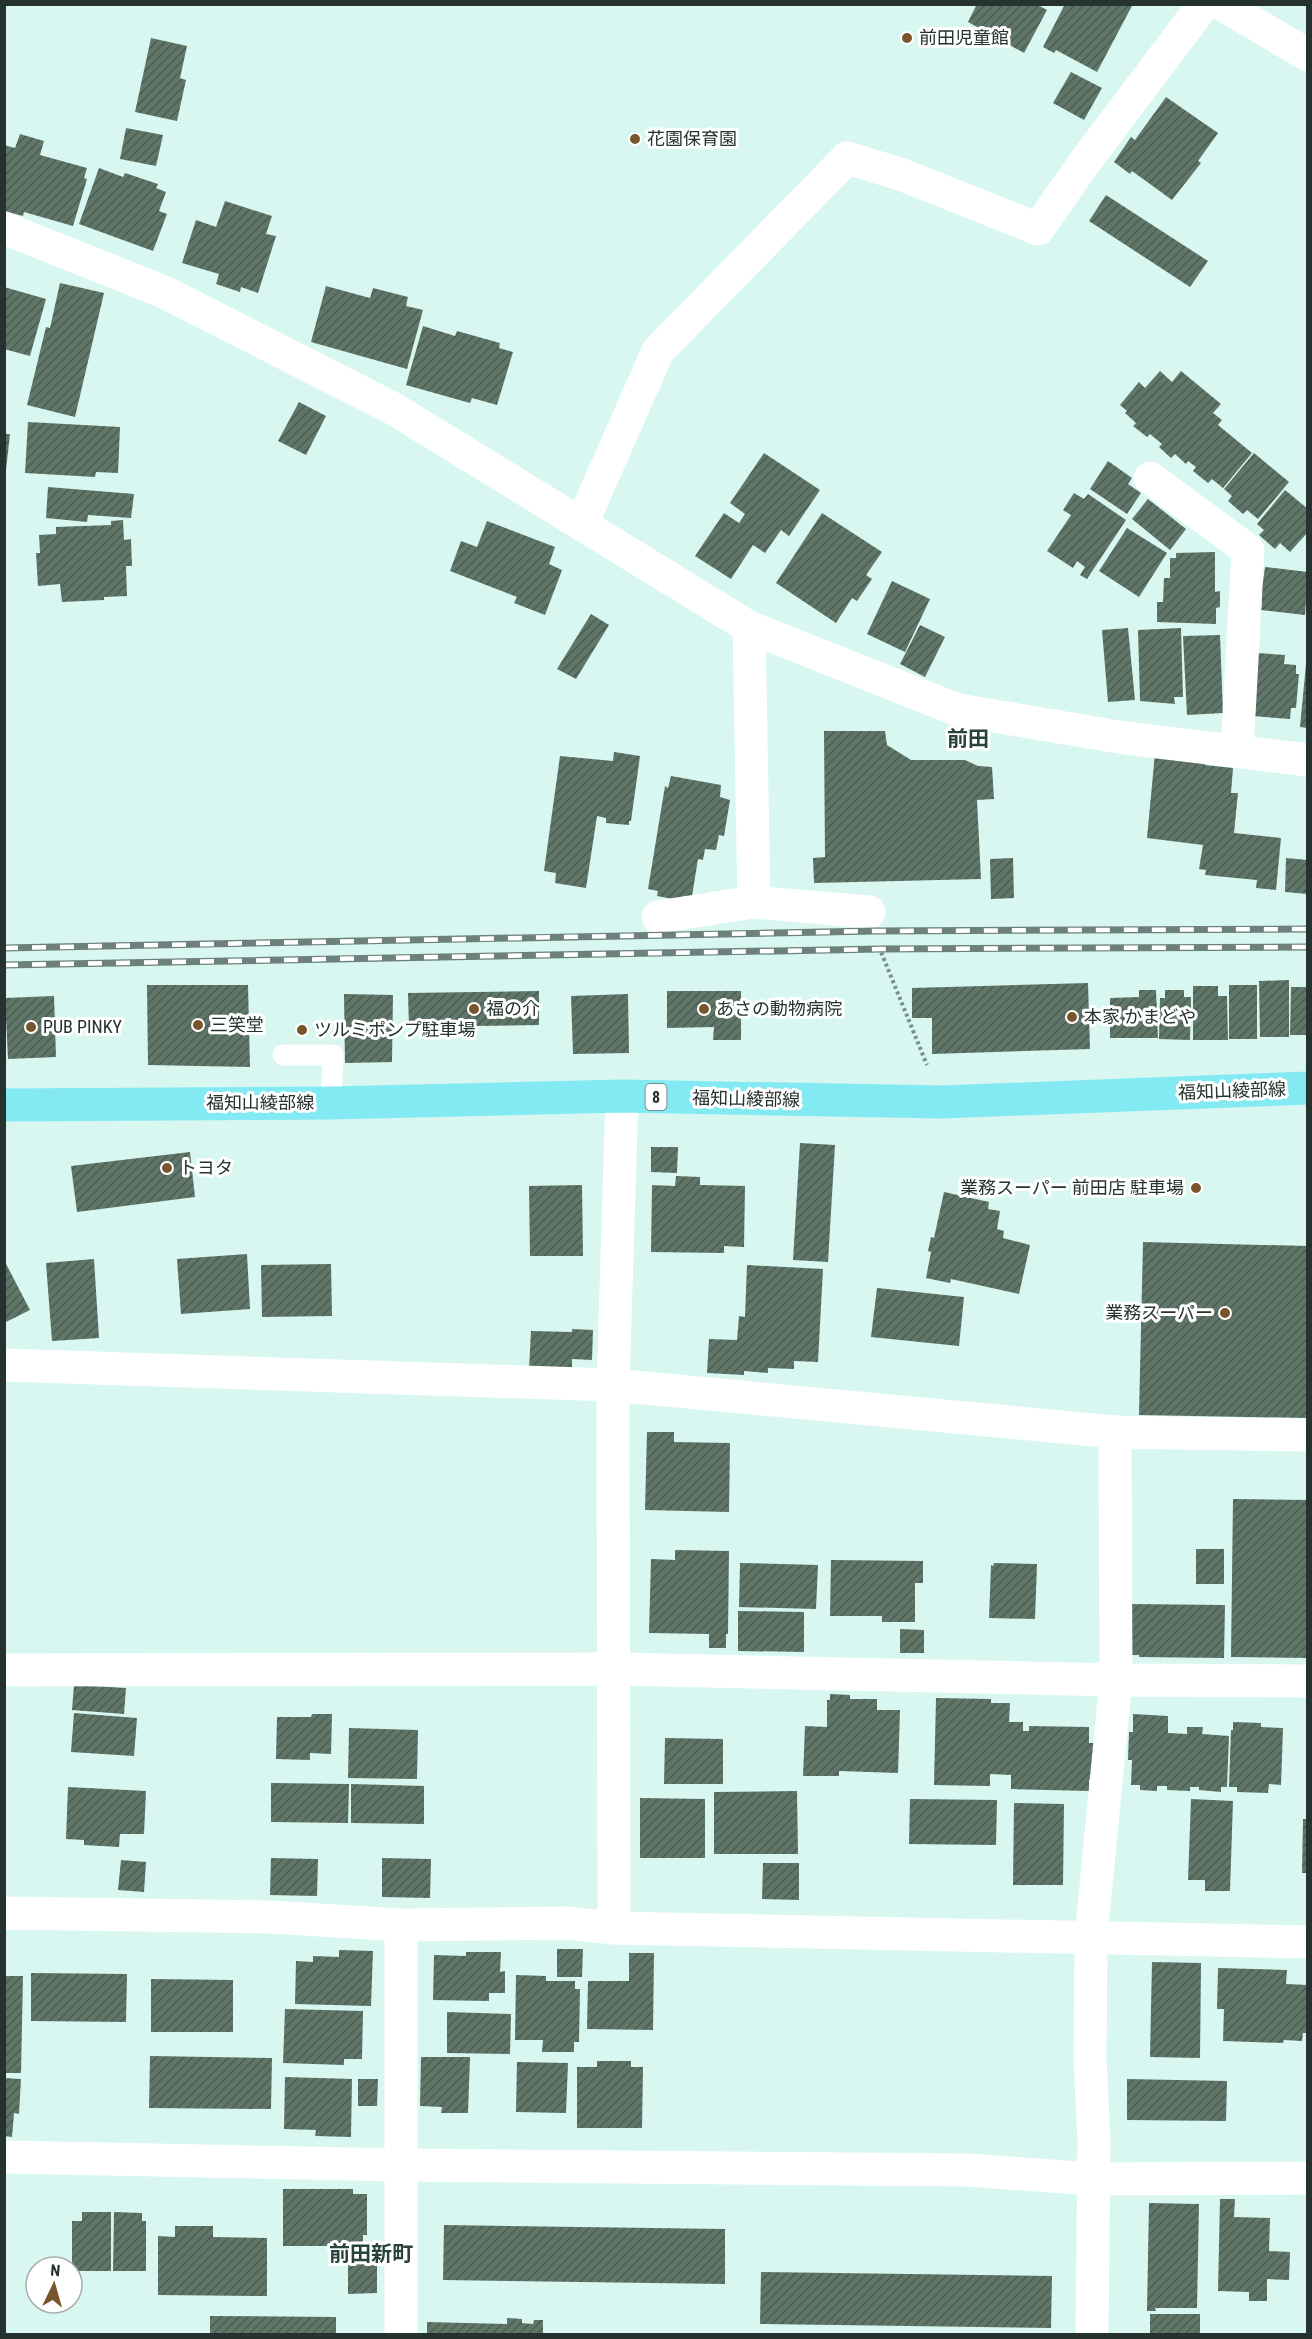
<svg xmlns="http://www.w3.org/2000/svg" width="1312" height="2339" font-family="'Roboto Condensed','Noto Sans JP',sans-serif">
	<defs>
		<pattern id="building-hatch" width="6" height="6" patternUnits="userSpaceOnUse" patternTransform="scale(1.5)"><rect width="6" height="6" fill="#607669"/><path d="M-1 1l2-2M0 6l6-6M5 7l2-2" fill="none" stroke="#4b5c52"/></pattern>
	</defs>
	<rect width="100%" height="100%" fill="#d8f7f1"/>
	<g fill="url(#building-hatch)">
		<path d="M 977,4 L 1036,4 L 1047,10 L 1024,53 L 968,22 Z"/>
		<path d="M 1065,4 L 1133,4 L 1097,72 L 1056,50 L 1054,53 L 1043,47 Z"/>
		<path d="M 151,38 L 187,46 L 180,78 L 186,80 L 177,121 L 135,112 Z"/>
		<path d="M 1071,72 L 1102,88 L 1084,120 L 1053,103 Z"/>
		<path d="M 1166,97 L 1218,133 L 1198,161 L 1201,163 L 1172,200 L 1132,171 L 1130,174 L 1114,162 L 1131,137 L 1135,140 Z"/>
		<path d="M 126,128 L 163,135 L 156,166 L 120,159 Z"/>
		<path d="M 20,134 L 44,141 L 40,155 L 87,168 L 84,178 L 87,179 L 73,226 L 24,212 L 23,216 L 4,211 L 4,145 L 15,148 Z"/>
		<path d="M 99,168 L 123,177 L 125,173 L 158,184 L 156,188 L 166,192 L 159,211 L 167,214 L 153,251 L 79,224 Z"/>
		<path d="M 1106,195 L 1208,261 L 1190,287 L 1089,221 Z"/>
		<path d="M 225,201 L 272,216 L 266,234 L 276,236 L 258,293 L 241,287 L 240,292 L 216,284 L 219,274 L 182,263 L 196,220 L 216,227 Z"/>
		<path d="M 60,283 L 104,293 L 75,417 L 27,405 L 46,327 L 50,328 Z"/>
		<path d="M 326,286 L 370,298 L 373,288 L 408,297 L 406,306 L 423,310 L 407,369 L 311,342 Z"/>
		<path d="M 4,287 L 46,299 L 30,356 L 4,349 Z"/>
		<path d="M 423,326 L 455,336 L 457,331 L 500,343 L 499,348 L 513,352 L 497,405 L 472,398 L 470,403 L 406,385 Z"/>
		<path d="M 1160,371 L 1172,382 L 1181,371 L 1221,404 L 1213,413 L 1222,420 L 1218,425 L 1252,453 L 1223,488 L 1212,479 L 1208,483 L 1193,471 L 1196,467 L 1188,461 L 1186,464 L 1175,454 L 1171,458 L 1159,447 L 1162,444 L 1150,434 L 1147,437 L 1133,426 L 1136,423 L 1125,413 L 1127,411 L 1120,405 L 1139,382 L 1145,388 Z"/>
		<path d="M 299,402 L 326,416 L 306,455 L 278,441 Z"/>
		<path d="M 28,422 L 120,427 L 118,473 L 96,472 L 95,477 L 25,473 Z"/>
		<path d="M 4,434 L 10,434 L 6,470 L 4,470 Z"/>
		<path d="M 764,453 L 820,490 L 789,536 L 781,530 L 765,553 L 753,545 L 731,579 L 695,556 L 724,513 L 739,523 L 745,514 L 730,503 Z"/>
		<path d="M 1254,453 L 1289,482 L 1258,519 L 1247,510 L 1243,514 L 1228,501 L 1232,496 L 1224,489 Z"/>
		<path d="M 1108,461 L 1132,478 L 1128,484 L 1141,493 L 1127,514 L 1090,489 Z"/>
		<path d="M 48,487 L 134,494 L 131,518 L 88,515 L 87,522 L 46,518 Z"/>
		<path d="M 1285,490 L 1308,509 L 1308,532 L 1290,552 L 1280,543 L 1275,549 L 1259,535 L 1264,530 L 1257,524 Z"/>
		<path d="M 1074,493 L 1084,499 L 1088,494 L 1126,520 L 1087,579 L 1080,575 L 1085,567 L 1077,561 L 1073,568 L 1047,551 L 1071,515 L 1063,510 Z"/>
		<path d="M 1148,499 L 1186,529 L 1170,550 L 1132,519 Z"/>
		<path d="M 822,513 L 882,552 L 866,575 L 872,579 L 857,601 L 852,598 L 836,623 L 776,583 Z"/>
		<path d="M 123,520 L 124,540 L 131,539 L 132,566 L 126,566 L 127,596 L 104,597 L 104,600 L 62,602 L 60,584 L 38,586 L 36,553 L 40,553 L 39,535 L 56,534 L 56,527 L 111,525 L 111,521 Z"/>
		<path d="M 487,521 L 555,547 L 549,564 L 562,570 L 545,615 L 514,603 L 517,597 L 450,571 L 461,541 L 477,547 Z"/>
		<path d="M 1127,528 L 1167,553 L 1139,597 L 1099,571 Z"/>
		<path d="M 1215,552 L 1215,592 L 1220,591 L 1220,607 L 1216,608 L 1216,624 L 1157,622 L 1157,602 L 1163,602 L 1164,578 L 1170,578 L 1170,558 L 1176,558 L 1176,553 Z"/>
		<path d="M 1265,567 L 1308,572 L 1305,615 L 1261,610 L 1262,601 L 1256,601 L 1263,582 Z"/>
		<path d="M 892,581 L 930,599 L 905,652 L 867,634 Z"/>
		<path d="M 591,614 L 609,625 L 576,679 L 557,669 Z"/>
		<path d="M 920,625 L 945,637 L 925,677 L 900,664 Z"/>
		<path d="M 1128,628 L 1135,700 L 1108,702 L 1102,630 Z"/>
		<path d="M 1181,628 L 1183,697 L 1174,697 L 1175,704 L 1140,701 L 1138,630 Z"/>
		<path d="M 1220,635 L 1223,713 L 1187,715 L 1183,636 Z"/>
		<path d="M 1257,653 L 1285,655 L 1284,664 L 1296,665 L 1296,674 L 1299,674 L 1296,708 L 1291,708 L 1290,719 L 1252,716 Z"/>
		<path d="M 1306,664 L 1308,664 L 1308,728 L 1300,727 Z"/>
		<path d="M 824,731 L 885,731 L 887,745 L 911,760 L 965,760 L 978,766 L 992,767 L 994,799 L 977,800 L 981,879 L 814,883 L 813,858 L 825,857 Z"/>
		<path d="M 614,752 L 640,756 L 631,821 L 629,821 L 629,825 L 606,823 L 606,818 L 597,816 L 586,888 L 555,883 L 556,873 L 544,871 L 560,756 L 613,761 Z"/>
		<path d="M 1155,753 L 1206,759 L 1205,765 L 1233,768 L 1231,793 L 1238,793 L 1234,833 L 1281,838 L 1276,890 L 1256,888 L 1257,880 L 1205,875 L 1206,870 L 1199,869 L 1203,845 L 1147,838 Z"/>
		<path d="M 671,776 L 721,785 L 720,797 L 730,800 L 724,836 L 719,835 L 716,850 L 705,849 L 703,860 L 698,859 L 692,896 L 684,896 L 683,901 L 657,896 L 658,891 L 648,889 L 665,786 L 668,788 Z"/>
		<path d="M 1013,858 L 1014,898 L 991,899 L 990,859 Z"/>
		<path d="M 1286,858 L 1308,860 L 1308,894 L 1285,892 Z"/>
		<path d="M 1289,980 L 1289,1037 L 1260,1037 L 1259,981 Z"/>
		<path d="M 1088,983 L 1090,1049 L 932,1054 L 932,1018 L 912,1018 L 912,988 Z"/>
		<path d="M 147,985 L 248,985 L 250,1067 L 148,1065 Z"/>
		<rect x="1229" y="985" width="28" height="54"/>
		<path d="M 1193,986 L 1218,986 L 1218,996 L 1227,996 L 1228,1040 L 1193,1040 Z"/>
		<path d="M 1291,987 L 1308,987 L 1308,1035 L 1290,1035 Z"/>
		<path d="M 1139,990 L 1156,990 L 1158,1038 L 1110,1038 L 1110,998 L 1139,997 Z"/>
		<path d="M 1165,990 L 1184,990 L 1184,997 L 1191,997 L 1190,1040 L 1159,1039 L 1160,998 L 1165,998 Z"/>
		<path d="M 539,991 L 539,1025 L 409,1027 L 408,993 Z"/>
		<path d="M 667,991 L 741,991 L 741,1040 L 713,1040 L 714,1027 L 667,1028 Z"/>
		<path d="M 344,994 L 393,995 L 392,1062 L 345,1063 Z"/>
		<path d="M 628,994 L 629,1053 L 573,1054 L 571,996 Z"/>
		<path d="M 54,996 L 56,1057 L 8,1059 L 5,998 Z"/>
		<path d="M 800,1143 L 835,1145 L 828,1262 L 793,1260 Z"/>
		<path d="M 651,1147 L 678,1147 L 677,1173 L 651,1172 Z"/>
		<path d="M 190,1152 L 195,1197 L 77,1212 L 71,1166 Z"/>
		<path d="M 676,1176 L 700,1177 L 700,1185 L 745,1186 L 744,1247 L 724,1246 L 724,1253 L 651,1252 L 652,1185 L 675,1186 Z"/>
		<path d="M 582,1185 L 583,1256 L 530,1256 L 529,1186 Z"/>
		<path d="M 944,1192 L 989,1202 L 988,1209 L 1000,1211 L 997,1229 L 1004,1231 L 1003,1238 L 1030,1245 L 1019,1294 L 951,1279 L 950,1283 L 926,1278 L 931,1252 L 928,1251 L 931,1237 L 934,1238 Z"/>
		<path d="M 1143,1242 L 1308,1246 L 1306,1418 L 1139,1415 Z"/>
		<path d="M 247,1254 L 250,1309 L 181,1314 L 177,1259 Z"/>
		<path d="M 94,1259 L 99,1338 L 52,1341 L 46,1263 Z"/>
		<path d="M 4,1260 L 30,1310 L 4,1323 Z"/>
		<path d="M 331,1264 L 332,1316 L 262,1317 L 261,1265 Z"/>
		<path d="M 747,1265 L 823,1269 L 818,1362 L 794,1361 L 794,1369 L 768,1368 L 768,1373 L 744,1371 L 744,1375 L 707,1373 L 709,1339 L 737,1340 L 739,1316 L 745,1317 Z"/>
		<path d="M 877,1288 L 964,1297 L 959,1346 L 871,1337 Z"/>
		<path d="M 572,1329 L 593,1330 L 592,1360 L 572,1359 L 572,1371 L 529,1369 L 531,1331 L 572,1332 Z"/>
		<path d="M 647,1432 L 674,1432 L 674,1442 L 730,1443 L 729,1512 L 645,1510 Z"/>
		<path d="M 1233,1499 L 1308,1500 L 1308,1658 L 1231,1657 Z"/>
		<rect x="1196" y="1549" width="28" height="35"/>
		<path d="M 675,1550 L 729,1551 L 728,1634 L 726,1634 L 726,1648 L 709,1648 L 709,1634 L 649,1633 L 651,1559 L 675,1560 Z"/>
		<path d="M 831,1560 L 923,1561 L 923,1583 L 915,1583 L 915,1622 L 882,1622 L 882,1616 L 830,1616 Z"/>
		<path d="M 740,1563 L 818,1565 L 816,1609 L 739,1607 Z"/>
		<path d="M 994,1563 L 1037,1564 L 1035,1619 L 989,1618 L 991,1565 L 993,1566 Z"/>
		<path d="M 1131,1604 L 1225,1605 L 1224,1658 L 1139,1657 L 1139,1655 L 1130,1655 Z"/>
		<path d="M 738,1611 L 804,1612 L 804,1652 L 738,1651 Z"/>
		<path d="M 900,1629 L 924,1630 L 924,1653 L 900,1653 Z"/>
		<path d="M 74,1685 L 126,1688 L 124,1714 L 72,1710 Z"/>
		<path d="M 830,1694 L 850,1695 L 850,1699 L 877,1699 L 877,1710 L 900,1710 L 898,1773 L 839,1771 L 839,1776 L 803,1776 L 805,1726 L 827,1727 L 827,1700 L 830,1700 Z"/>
		<path d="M 936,1698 L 991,1699 L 991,1703 L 1010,1703 L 1009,1722 L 1023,1722 L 1023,1731 L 1029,1731 L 1029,1726 L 1089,1727 L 1089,1743 L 1095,1743 L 1095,1779 L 1089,1780 L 1089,1791 L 1011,1789 L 1011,1775 L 990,1774 L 990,1786 L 934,1785 Z"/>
		<path d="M 74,1713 L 137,1718 L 134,1756 L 71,1752 Z"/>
		<path d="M 312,1714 L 332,1714 L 331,1754 L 310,1753 L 310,1760 L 276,1759 L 277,1717 L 311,1717 Z"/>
		<path d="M 1133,1714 L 1168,1716 L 1168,1733 L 1187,1734 L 1187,1727 L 1203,1727 L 1202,1734 L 1229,1736 L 1227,1787 L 1221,1787 L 1221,1792 L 1199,1790 L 1199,1787 L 1190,1787 L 1190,1791 L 1167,1790 L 1167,1786 L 1157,1786 L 1157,1791 L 1140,1790 L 1140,1785 L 1131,1785 L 1132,1760 L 1128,1760 L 1129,1732 L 1133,1732 Z"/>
		<path d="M 1233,1722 L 1261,1723 L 1261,1727 L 1283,1728 L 1281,1785 L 1269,1784 L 1268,1793 L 1237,1792 L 1237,1787 L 1229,1787 L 1231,1730 L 1233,1730 Z"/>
		<path d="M 349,1728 L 418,1730 L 417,1779 L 348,1778 Z"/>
		<path d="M 665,1738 L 723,1739 L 723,1784 L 664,1784 Z"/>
		<path d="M 271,1783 L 349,1784 L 348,1823 L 271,1822 Z"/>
		<path d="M 351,1784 L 424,1786 L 424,1824 L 351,1823 Z"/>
		<path d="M 68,1787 L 146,1791 L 144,1834 L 120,1834 L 119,1847 L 84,1845 L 84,1840 L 66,1839 Z"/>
		<path d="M 797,1791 L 798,1854 L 714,1854 L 714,1792 Z"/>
		<path d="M 640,1798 L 705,1799 L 705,1858 L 640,1858 Z"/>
		<path d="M 910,1799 L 997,1800 L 996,1845 L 909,1844 Z"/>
		<path d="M 1191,1799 L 1233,1801 L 1230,1891 L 1205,1891 L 1205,1880 L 1188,1880 Z"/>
		<path d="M 1014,1803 L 1064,1804 L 1063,1885 L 1013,1885 Z"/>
		<path d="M 1303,1819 L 1308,1819 L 1308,1873 L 1302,1873 Z"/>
		<path d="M 271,1858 L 318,1859 L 317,1896 L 270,1895 Z"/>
		<path d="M 382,1858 L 431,1859 L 430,1898 L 382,1897 Z"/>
		<path d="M 121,1860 L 146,1862 L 144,1892 L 118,1890 Z"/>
		<path d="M 763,1863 L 799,1863 L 799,1900 L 762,1899 Z"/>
		<path d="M 557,1949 L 583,1949 L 582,1977 L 557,1977 Z"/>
		<path d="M 339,1950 L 373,1951 L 371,2006 L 295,2004 L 296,1961 L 313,1962 L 313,1956 L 339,1957 Z"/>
		<path d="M 466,1952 L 501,1952 L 500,1972 L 505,1971 L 505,1993 L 489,1993 L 489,2001 L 433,2000 L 434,1955 L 466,1956 Z"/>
		<path d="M 629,1953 L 654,1953 L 653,2030 L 587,2029 L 588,1981 L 629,1981 Z"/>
		<path d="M 1152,1962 L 1201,1963 L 1200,2058 L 1150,2057 Z"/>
		<path d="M 1218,1968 L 1287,1970 L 1286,1984 L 1308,1985 L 1308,2033 L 1303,2033 L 1302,2041 L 1284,2040 L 1283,2043 L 1223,2041 L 1224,2009 L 1217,2009 Z"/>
		<path d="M 31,1973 L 127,1974 L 126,2022 L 31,2021 Z"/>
		<path d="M 516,1975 L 546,1976 L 546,1981 L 575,1981 L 575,1989 L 580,1989 L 579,2042 L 574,2042 L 574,2052 L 542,2052 L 543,2040 L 515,2040 Z"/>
		<path d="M 4,1976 L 23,1976 L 21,2073 L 4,2073 Z"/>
		<path d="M 151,1979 L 233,1980 L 233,2032 L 151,2032 Z"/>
		<path d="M 285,2009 L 363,2011 L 362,2059 L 344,2059 L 344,2065 L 283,2063 Z"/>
		<path d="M 447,2012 L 511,2014 L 510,2054 L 447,2053 Z"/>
		<path d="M 150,2056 L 272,2058 L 271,2109 L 149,2108 Z"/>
		<path d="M 421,2057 L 470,2057 L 468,2113 L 441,2113 L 442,2107 L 420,2106 Z"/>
		<path d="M 597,2061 L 631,2061 L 631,2067 L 643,2067 L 642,2128 L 577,2128 L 577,2067 L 597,2067 Z"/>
		<path d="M 517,2062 L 568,2063 L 566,2113 L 516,2112 Z"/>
		<path d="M 285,2077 L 352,2079 L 351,2137 L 315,2136 L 316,2130 L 284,2129 Z"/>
		<path d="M 4,2078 L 21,2079 L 19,2114 L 14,2113 L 12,2137 L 4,2136 Z"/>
		<path d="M 358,2079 L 378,2079 L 377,2106 L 358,2106 Z"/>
		<path d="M 1127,2079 L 1227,2081 L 1226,2121 L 1127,2120 Z"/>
		<path d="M 283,2189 L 353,2189 L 353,2194 L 367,2194 L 367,2235 L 363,2235 L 363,2246 L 283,2246 Z"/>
		<path d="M 1220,2199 L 1235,2199 L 1234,2217 L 1270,2218 L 1269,2251 L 1290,2252 L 1289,2280 L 1267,2279 L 1267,2301 L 1249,2301 L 1249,2292 L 1218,2291 Z"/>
		<path d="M 1149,2203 L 1199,2204 L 1197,2308 L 1155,2308 L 1156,2311 L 1147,2311 Z"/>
		<path d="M 82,2212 L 111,2212 L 111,2271 L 72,2271 L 72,2221 L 82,2221 Z"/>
		<path d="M 114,2212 L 142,2213 L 142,2221 L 146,2221 L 146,2271 L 113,2271 Z"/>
		<path d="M 444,2225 L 725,2229 L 725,2284 L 443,2280 Z"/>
		<path d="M 175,2226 L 213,2226 L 213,2237 L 267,2238 L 267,2296 L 158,2295 L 158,2236 L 175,2237 Z"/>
		<path d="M 377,2263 L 377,2293 L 348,2294 L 348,2264 Z"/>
		<path d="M 761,2272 L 1052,2276 L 1051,2328 L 760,2324 Z"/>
		<rect x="1150" y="2314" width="50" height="20"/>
		<path d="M 210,2316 L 336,2317 L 336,2334 L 210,2334 Z"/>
		<path d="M 507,2318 L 522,2319 L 522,2323 L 533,2324 L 534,2320 L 543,2320 L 543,2334 L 427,2334 L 427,2322 L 507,2324 Z"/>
	</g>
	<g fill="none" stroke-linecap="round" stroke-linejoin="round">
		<path stroke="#798e8a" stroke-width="4" stroke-dasharray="3 3" stroke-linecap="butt" d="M 879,947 L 927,1065"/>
		<path stroke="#fff" stroke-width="21" d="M 283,1055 L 333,1055 L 331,1103"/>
		<g stroke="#fff" stroke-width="33">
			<path d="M 1221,4 L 1308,55"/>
			<path d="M 4,228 L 164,292 L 394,409 L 749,627 L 958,710 L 1125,738 L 1308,760"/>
			<path d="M 1150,478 L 1248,550 L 1237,751"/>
			<path d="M 582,523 L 658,351 L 847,158 L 900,174 L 1038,229 L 1084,163 L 1204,4"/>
			<path d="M 749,627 L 754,902"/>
			<path d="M 658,917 L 754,902 L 869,912"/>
			<path d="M 4,1365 L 613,1385 L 1115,1432 L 1308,1435"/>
			<path d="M 4,1670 L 614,1669 L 1116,1680 L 1308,1681"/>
			<path d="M 4,1913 L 271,1917 L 401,1925 L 566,1923 L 614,1928 L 1308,1942"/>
			<path d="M 401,1925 L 401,2334"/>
			<path d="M 614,1928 L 613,1385 L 622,1096"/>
			<path d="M 4,2157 L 400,2165 L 968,2170 L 1093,2179 L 1308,2178"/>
			<path d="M 1092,2334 L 1094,2140 L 1090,2060 L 1091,1937 L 1116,1680 L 1115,1432"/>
		</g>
		<path stroke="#83e9f3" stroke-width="33" d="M 4,1105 L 331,1103 L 622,1096 L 942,1102 L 1308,1088"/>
		<defs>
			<g id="rail">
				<path d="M 4,948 L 875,931 L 1308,929"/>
				<path d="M 4,965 L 880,949 L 1308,947"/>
			</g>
		</defs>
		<use href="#rail" stroke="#6d807c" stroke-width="7"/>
		<use href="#rail" stroke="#fff" stroke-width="4.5" stroke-dasharray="14" stroke-linecap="butt"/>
	</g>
	<g fill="#79552e" stroke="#fff" stroke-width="2">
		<circle cx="907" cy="38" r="6"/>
		<circle cx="635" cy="139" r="6"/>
		<circle cx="474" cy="1009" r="6"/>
		<circle cx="704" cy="1009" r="6"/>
		<circle cx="1072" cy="1017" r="6"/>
		<circle cx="198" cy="1025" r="6"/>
		<circle cx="31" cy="1027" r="6"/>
		<circle cx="302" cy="1030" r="6"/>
		<circle cx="167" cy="1168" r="6"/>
		<circle cx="1196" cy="1188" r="6"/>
		<circle cx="1225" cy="1313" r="6"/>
	</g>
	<g text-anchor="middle" stroke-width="6" stroke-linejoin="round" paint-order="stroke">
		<rect fill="#fff" stroke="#67706d" stroke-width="1.5" x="645.5" y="1084" width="21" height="26" rx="4.5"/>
		<g font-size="16" font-weight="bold" fill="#26322f">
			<text x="656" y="1103">8</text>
		</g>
		<g font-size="18" fill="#26322f" stroke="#fff" text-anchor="start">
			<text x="919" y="44">前田児童館</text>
			<text x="647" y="145">花園保育園</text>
			<text x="486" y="1015">福の介</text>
			<text x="716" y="1015">あさの動物病院</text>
			<text x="1084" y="1023">本家 かまどや</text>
			<text x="210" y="1031">三笑堂</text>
			<text x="43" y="1033">PUB PINKY</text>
			<text x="314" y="1036">ツルミポンプ駐車場</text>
			<text x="179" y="1174">トヨタ</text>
			<text x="1184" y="1194" text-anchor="end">業務スーパー 前田店 駐車場</text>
			<text x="1213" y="1319" text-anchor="end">業務スーパー</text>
		</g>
		<g font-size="18" fill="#26322f" stroke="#fff">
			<text transform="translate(1232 1091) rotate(-2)" y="6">福知山綾部線</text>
			<text transform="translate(746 1099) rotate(1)" y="6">福知山綾部線</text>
			<text x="260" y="1109">福知山綾部線</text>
		</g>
		<g font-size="21" font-weight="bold" fill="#28423e" stroke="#fff">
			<text x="968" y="746">前田</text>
			<text x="371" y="2261">前田新町</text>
		</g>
	</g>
	<rect width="1312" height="2339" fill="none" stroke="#26322f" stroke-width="12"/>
	<g transform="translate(54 2285) rotate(5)"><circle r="28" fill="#ffffff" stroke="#a8adac" stroke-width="1.5"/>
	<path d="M0-4.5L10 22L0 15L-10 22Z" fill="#79552e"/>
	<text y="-9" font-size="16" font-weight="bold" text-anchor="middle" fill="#26322f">N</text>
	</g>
</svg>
